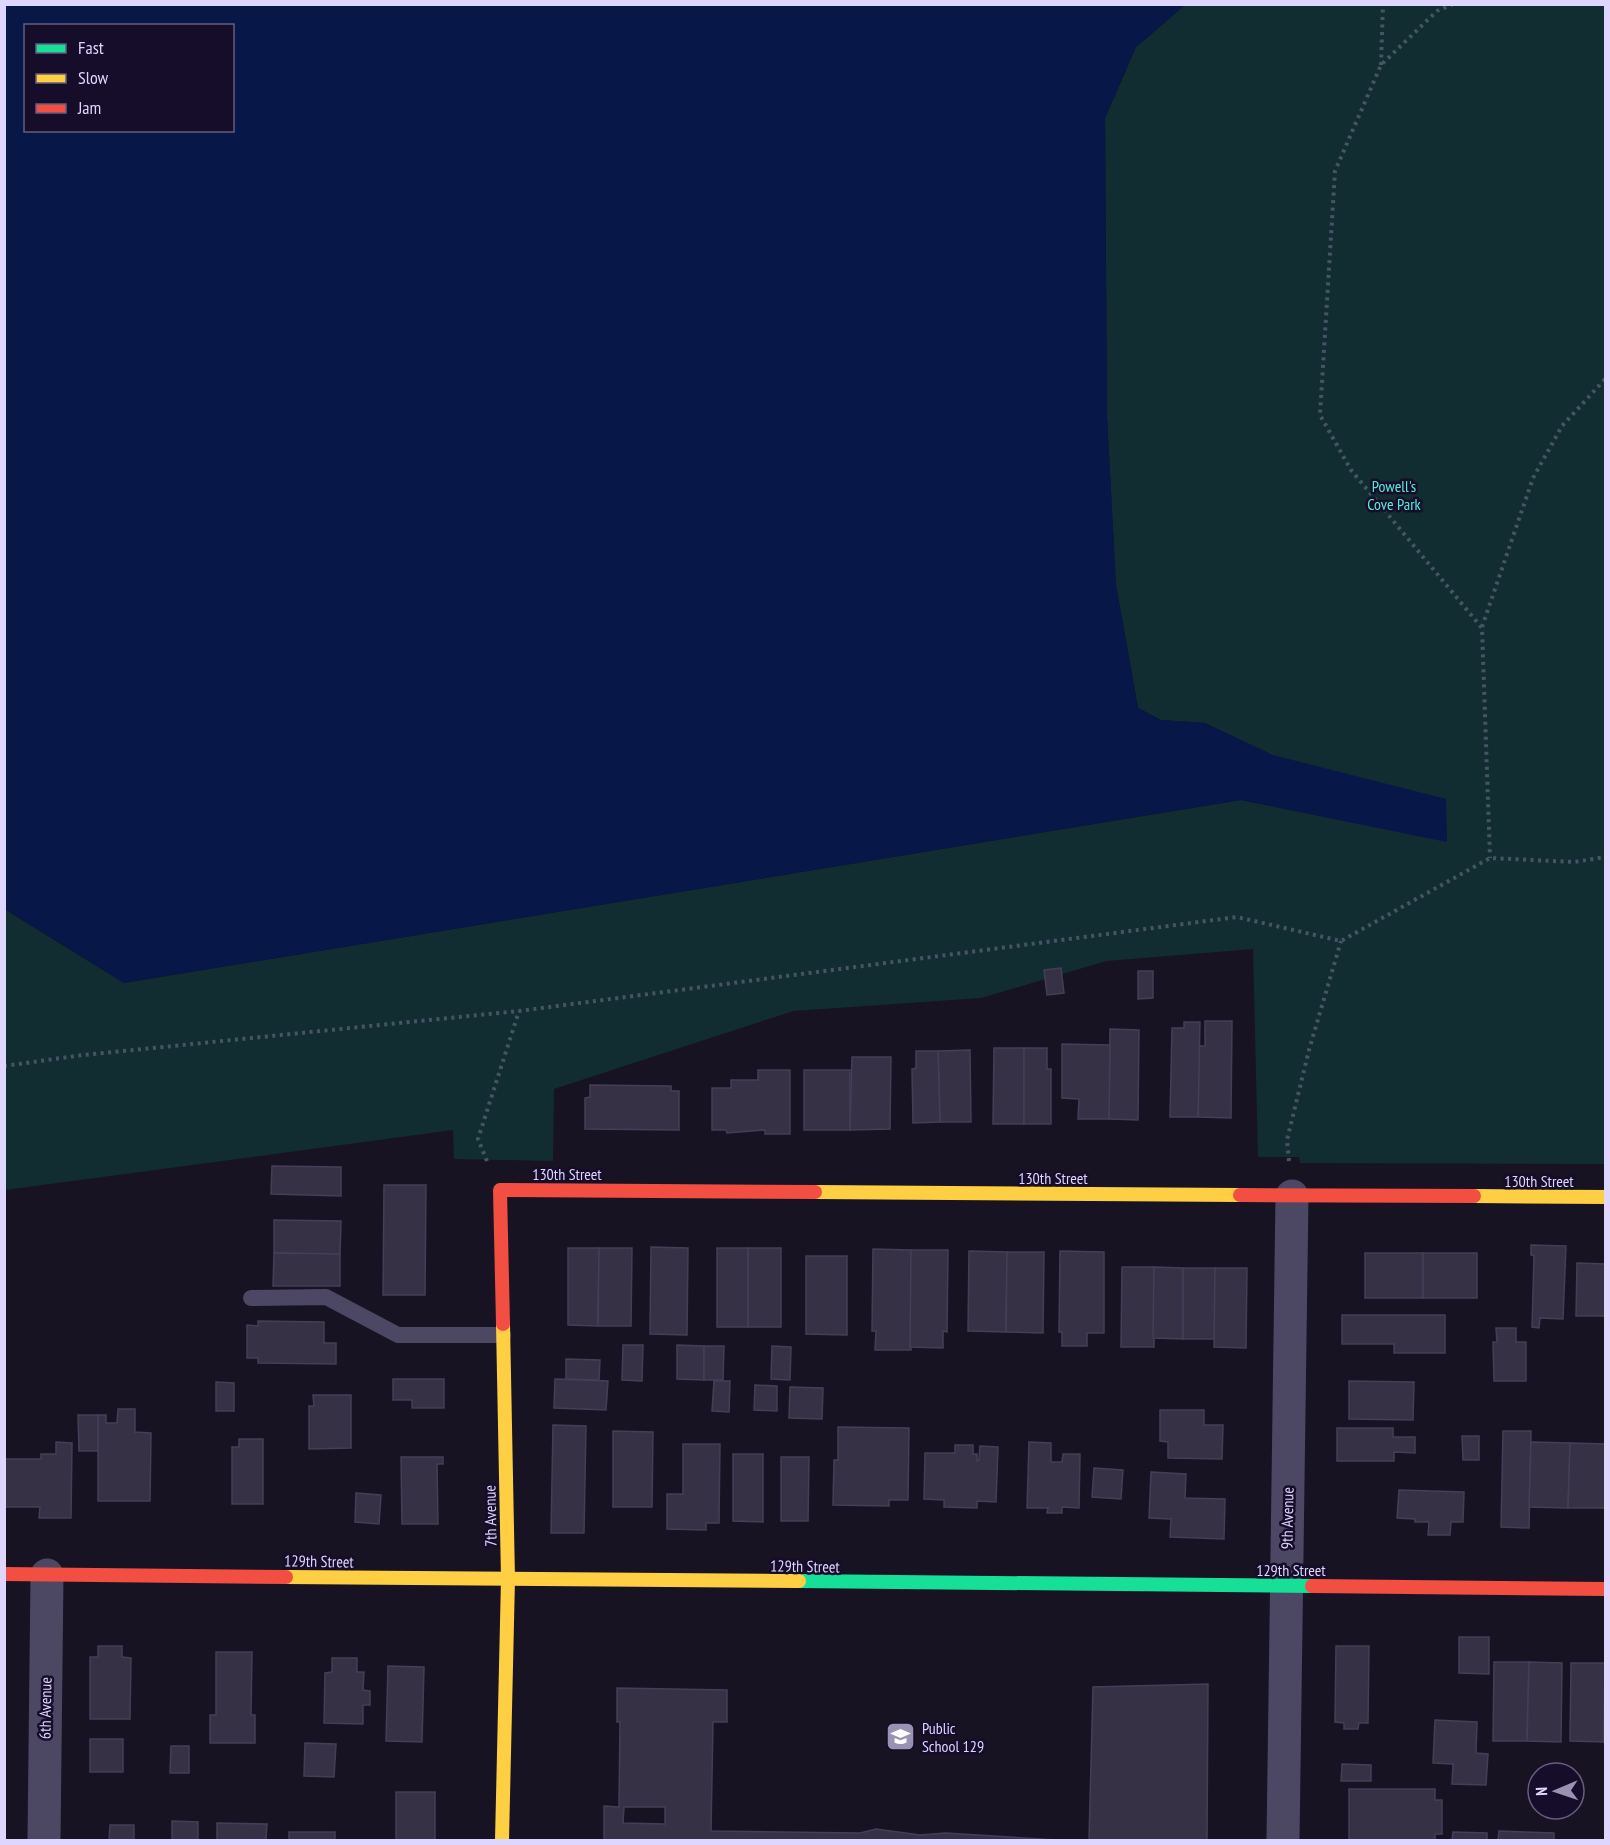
<svg xmlns="http://www.w3.org/2000/svg" width="1610" height="1845" font-family="'PT Sans Narrow',sans-serif">
	<rect width="100%" height="100%" fill="#181323"/>
	<path fill="#112d32" d="M 1185,5 L 1605,5 L 1605,1164 L 1300,1163 L 1299,1157 L 1258,1157 L 1253,949 L 1106,961 L 981,998 L 793,1011 L 554,1089 L 553,1161 L 454,1159 L 453,1130 L 5,1190 L 4,909 L 124,983 L 1241,800 L 1444,841 L 1205,723 L 1161,720 L 1138,708 L 1116,585 L 1107,417 L 1105,118 L 1136,47 Z"/>
	<path fill="#071747" fill-rule="evenodd" d="M 4,5 L 1185,5 L 1136,47 L 1105,118 L 1107,417 L 1116,585 L 1138,708 L 1161,720 L 1205,723 L 1273,755 L 1446,799 L 1447,842 L 1241,800 L 124,983 L 5,909 ZM 26,26 L 232,26 L 232,130 L 26,130 Z"/>
	<g fill="#373145" stroke="#453e58" stroke-width="1.5" fill-rule="evenodd">
		<path d="M 1061,968 L 1064,993 L 1047,995 L 1044,970 Z"/>
		<path d="M 1138,971 L 1153,971 L 1153,998 L 1138,999 Z"/>
		<path d="M 1205,1021 L 1232,1021 L 1231,1118 L 1198,1117 L 1199,1046 L 1205,1046 Z"/>
		<path d="M 1184,1022 L 1200,1022 L 1198,1117 L 1170,1117 L 1172,1028 L 1184,1028 Z"/>
		<path d="M 1110,1029 L 1139,1030 L 1138,1120 L 1109,1119 Z"/>
		<path d="M 1062,1044 L 1110,1045 L 1109,1119 L 1078,1119 L 1079,1099 L 1062,1098 Z"/>
		<path d="M 994,1048 L 1024,1048 L 1024,1124 L 993,1124 Z"/>
		<path d="M 1024,1048 L 1047,1048 L 1047,1069 L 1051,1069 L 1051,1124 L 1024,1124 Z"/>
		<path d="M 970,1050 L 971,1122 L 940,1122 L 938,1051 Z"/>
		<path d="M 916,1051 L 938,1051 L 940,1122 L 913,1123 L 912,1069 L 916,1068 Z"/>
		<path d="M 852,1057 L 891,1057 L 890,1129 L 850,1130 Z"/>
		<path d="M 758,1070 L 790,1070 L 790,1134 L 765,1134 L 765,1130 L 727,1133 L 726,1130 L 712,1130 L 712,1088 L 731,1088 L 731,1080 L 758,1080 Z"/>
		<rect x="804" y="1070" width="46" height="60"/>
		<path d="M 590,1085 L 671,1086 L 671,1091 L 679,1091 L 679,1130 L 585,1129 L 585,1098 L 590,1097 Z"/>
		<path d="M 272,1166 L 341,1167 L 341,1196 L 271,1194 Z"/>
		<path d="M 384,1185 L 426,1185 L 425,1295 L 383,1295 Z"/>
		<path d="M 274,1220 L 341,1221 L 340,1254 L 274,1253 Z"/>
		<path d="M 1531,1245 L 1566,1246 L 1563,1319 L 1540,1318 L 1539,1328 L 1532,1327 L 1534,1256 L 1531,1255 Z"/>
		<path d="M 651,1247 L 688,1248 L 687,1335 L 650,1334 Z"/>
		<path d="M 568,1248 L 599,1248 L 598,1326 L 568,1325 Z"/>
		<path d="M 599,1248 L 632,1248 L 631,1326 L 598,1326 Z"/>
		<rect x="717" y="1248" width="31" height="79"/>
		<rect x="748" y="1248" width="33" height="79"/>
		<path d="M 873,1249 L 911,1250 L 911,1350 L 875,1350 L 876,1331 L 872,1331 Z"/>
		<path d="M 911,1250 L 948,1250 L 947,1332 L 943,1331 L 943,1348 L 910,1347 Z"/>
		<path d="M 969,1251 L 1007,1252 L 1006,1332 L 968,1331 Z"/>
		<path d="M 1060,1251 L 1104,1252 L 1104,1333 L 1087,1333 L 1087,1346 L 1062,1346 L 1062,1332 L 1059,1332 Z"/>
		<path d="M 1007,1252 L 1044,1252 L 1043,1333 L 1006,1332 Z"/>
		<path d="M 274,1253 L 340,1254 L 340,1286 L 273,1286 Z"/>
		<rect x="1365" y="1253" width="58" height="45"/>
		<rect x="1423" y="1253" width="54" height="45"/>
		<path d="M 806,1256 L 847,1256 L 847,1335 L 806,1334 Z"/>
		<path d="M 1577,1263 L 1606,1264 L 1605,1316 L 1576,1316 Z"/>
		<path d="M 1122,1267 L 1154,1267 L 1154,1347 L 1121,1347 Z"/>
		<path d="M 1154,1267 L 1183,1268 L 1183,1339 L 1153,1338 Z"/>
		<rect x="1183" y="1268" width="32" height="71"/>
		<path d="M 1215,1268 L 1247,1268 L 1246,1348 L 1214,1347 Z"/>
		<path d="M 1342,1315 L 1445,1315 L 1445,1353 L 1394,1353 L 1394,1344 L 1342,1344 Z"/>
		<path d="M 258,1321 L 324,1322 L 324,1343 L 336,1343 L 336,1364 L 258,1363 L 258,1358 L 247,1358 L 247,1325 L 258,1326 Z"/>
		<path d="M 1496,1328 L 1516,1328 L 1516,1342 L 1526,1342 L 1526,1381 L 1494,1381 L 1493,1342 L 1497,1342 Z"/>
		<path d="M 623,1345 L 643,1345 L 642,1381 L 622,1380 Z"/>
		<path d="M 677,1345 L 704,1346 L 704,1380 L 677,1379 Z"/>
		<path d="M 704,1346 L 724,1346 L 723,1380 L 704,1380 Z"/>
		<path d="M 772,1346 L 791,1347 L 790,1380 L 771,1379 Z"/>
		<path d="M 566,1359 L 600,1360 L 599,1380 L 566,1379 Z"/>
		<path d="M 393,1379 L 444,1379 L 444,1408 L 412,1408 L 412,1400 L 393,1400 Z"/>
		<path d="M 555,1379 L 608,1381 L 606,1410 L 554,1408 Z"/>
		<path d="M 714,1381 L 730,1381 L 729,1412 L 712,1411 Z"/>
		<path d="M 1349,1381 L 1414,1382 L 1413,1420 L 1349,1419 Z"/>
		<path d="M 216,1382 L 234,1383 L 234,1411 L 216,1411 Z"/>
		<path d="M 755,1385 L 777,1386 L 777,1411 L 754,1410 Z"/>
		<path d="M 790,1387 L 823,1388 L 822,1419 L 789,1418 Z"/>
		<path d="M 313,1395 L 351,1395 L 351,1448 L 309,1449 L 309,1406 L 314,1406 Z"/>
		<path d="M 118,1409 L 135,1409 L 135,1432 L 151,1433 L 150,1501 L 98,1501 L 98,1415 L 106,1415 L 106,1423 L 117,1423 Z"/>
		<path d="M 1160,1410 L 1204,1410 L 1204,1425 L 1223,1425 L 1222,1459 L 1168,1458 L 1168,1442 L 1160,1441 Z"/>
		<path d="M 78,1415 L 98,1415 L 98,1451 L 79,1451 Z"/>
		<path d="M 553,1425 L 586,1426 L 584,1533 L 551,1533 Z"/>
		<path d="M 838,1427 L 909,1428 L 908,1500 L 889,1500 L 889,1506 L 833,1505 L 834,1460 L 838,1460 Z"/>
		<path d="M 1337,1428 L 1393,1428 L 1393,1437 L 1415,1437 L 1415,1453 L 1394,1452 L 1394,1461 L 1337,1461 Z"/>
		<path d="M 613,1431 L 653,1432 L 652,1507 L 613,1507 Z"/>
		<path d="M 1503,1431 L 1531,1431 L 1529,1528 L 1501,1527 Z"/>
		<path d="M 1462,1436 L 1479,1436 L 1479,1460 L 1463,1460 Z"/>
		<path d="M 239,1439 L 263,1439 L 263,1504 L 232,1504 L 232,1447 L 239,1447 Z"/>
		<path d="M 56,1442 L 72,1443 L 71,1518 L 39,1518 L 40,1507 L 4,1507 L 4,1459 L 41,1459 L 41,1454 L 56,1454 Z"/>
		<path d="M 1029,1442 L 1051,1443 L 1051,1462 L 1062,1462 L 1063,1454 L 1080,1454 L 1079,1508 L 1062,1507 L 1062,1513 L 1047,1513 L 1048,1508 L 1027,1508 Z"/>
		<path d="M 1531,1442 L 1570,1443 L 1568,1508 L 1529,1507 Z"/>
		<path d="M 1570,1443 L 1606,1444 L 1606,1508 L 1568,1508 Z"/>
		<path d="M 683,1444 L 720,1444 L 719,1523 L 706,1523 L 706,1530 L 667,1529 L 667,1494 L 683,1494 Z"/>
		<path d="M 955,1445 L 973,1445 L 973,1454 L 977,1454 L 977,1461 L 979,1460 L 980,1446 L 998,1447 L 996,1502 L 977,1501 L 977,1508 L 944,1507 L 944,1500 L 924,1499 L 925,1453 L 955,1453 Z"/>
		<path d="M 733,1454 L 763,1454 L 763,1522 L 733,1521 Z"/>
		<path d="M 401,1457 L 443,1457 L 443,1464 L 437,1464 L 438,1524 L 402,1524 Z"/>
		<path d="M 781,1457 L 809,1457 L 808,1521 L 781,1521 Z"/>
		<path d="M 1094,1468 L 1123,1470 L 1121,1499 L 1092,1497 Z"/>
		<path d="M 1151,1472 L 1186,1474 L 1185,1498 L 1225,1499 L 1224,1539 L 1170,1537 L 1171,1519 L 1149,1518 Z"/>
		<path d="M 1399,1490 L 1464,1492 L 1463,1522 L 1451,1522 L 1450,1535 L 1428,1535 L 1429,1522 L 1415,1522 L 1415,1519 L 1397,1518 Z"/>
		<path d="M 356,1493 L 381,1495 L 379,1524 L 355,1522 Z"/>
		<path d="M 1459,1637 L 1489,1637 L 1489,1674 L 1459,1673 Z"/>
		<path d="M 98,1646 L 122,1646 L 122,1657 L 131,1658 L 130,1719 L 90,1719 L 90,1657 L 98,1657 Z"/>
		<path d="M 1336,1646 L 1369,1646 L 1368,1723 L 1359,1723 L 1358,1729 L 1344,1729 L 1344,1723 L 1335,1722 Z"/>
		<path d="M 216,1652 L 252,1652 L 251,1715 L 255,1715 L 255,1743 L 210,1743 L 210,1715 L 216,1715 Z"/>
		<path d="M 332,1658 L 357,1658 L 357,1672 L 364,1672 L 363,1690 L 370,1691 L 370,1705 L 363,1705 L 363,1724 L 324,1723 L 325,1673 L 332,1672 Z"/>
		<path d="M 1494,1662 L 1529,1662 L 1527,1741 L 1493,1741 Z"/>
		<path d="M 1529,1662 L 1562,1663 L 1561,1742 L 1527,1741 Z"/>
		<path d="M 1571,1663 L 1605,1663 L 1604,1742 L 1570,1741 Z"/>
		<path d="M 1605,1663 L 1606,1663 L 1606,1742 L 1604,1742 Z"/>
		<path d="M 388,1666 L 424,1667 L 422,1742 L 386,1741 Z"/>
		<path d="M 1208,1684 L 1207,1840 L 1089,1840 L 1093,1687 Z"/>
		<path d="M 617,1688 L 727,1690 L 727,1722 L 713,1722 L 711,1831 L 860,1833 L 876,1829 L 920,1835 L 946,1833 L 1056,1840 L 604,1840 L 604,1806 L 619,1807 L 620,1722 L 617,1722 ZM 624,1807 L 665,1807 L 665,1824 L 623,1823 Z"/>
		<path d="M 1435,1720 L 1477,1722 L 1476,1753 L 1488,1754 L 1486,1785 L 1452,1784 L 1453,1764 L 1433,1763 Z"/>
		<rect x="90" y="1739" width="33" height="33"/>
		<path d="M 305,1743 L 336,1744 L 334,1777 L 304,1776 Z"/>
		<path d="M 171,1746 L 189,1746 L 189,1773 L 170,1773 Z"/>
		<path d="M 1342,1764 L 1371,1765 L 1371,1781 L 1341,1781 Z"/>
		<path d="M 1349,1789 L 1435,1789 L 1435,1800 L 1442,1800 L 1442,1834 L 1435,1834 L 1435,1840 L 1349,1840 Z"/>
		<rect x="396" y="1792" width="39" height="48"/>
		<path d="M 172,1821 L 198,1822 L 198,1840 L 172,1840 Z"/>
		<path d="M 217,1823 L 267,1824 L 266,1840 L 217,1840 Z"/>
		<path d="M 110,1825 L 134,1825 L 134,1840 L 109,1840 Z"/>
		<path d="M 1499,1831 L 1554,1833 L 1554,1840 L 1498,1840 Z"/>
		<rect x="289" y="1832" width="46" height="8"/>
		<path d="M 1453,1832 L 1487,1833 L 1487,1840 L 1452,1840 Z"/>
	</g>
	<g fill="none" stroke-linecap="round" stroke-linejoin="round">
		<g stroke="#475466" stroke-width="4" stroke-dasharray="3 4.5" stroke-linecap="butt">
			<path d="M 1453,4 L 1437,11 L 1381,65 L 1335,171 L 1320,415 L 1351,470 L 1482,628 L 1490,858"/>
			<path d="M 1381,65 L 1383,4"/>
			<path d="M 1482,627 L 1533,478 L 1562,426 L 1606,378"/>
			<path d="M 4,1066 L 83,1055 L 519,1011 L 1237,917 L 1341,941 L 1490,858 L 1574,862 L 1606,857"/>
			<path d="M 487,1161 L 478,1139 L 519,1011"/>
			<path d="M 1289,1161 L 1287,1140 L 1309,1050 L 1341,941"/>
		</g>
		<path stroke="#4c4864" stroke-width="16" d="M 251,1298 L 326,1297 L 398,1335 L 503,1335"/>
		<g stroke="#4c4864" stroke-width="33">
			<path d="M 44,1840 L 47,1575"/>
			<path d="M 1283,1840 L 1292,1196"/>
		</g>
		<path stroke="#16e098" stroke-width="14" d="M 799,1581 L 1312,1586"/>
		<g stroke="#ffcf43" stroke-width="14">
			<path d="M 815,1192 L 1240,1195"/>
			<path d="M 1474,1196 L 1606,1197"/>
			<path d="M 286,1577 L 799,1581"/>
			<path d="M 502,1840 L 508,1579 L 503,1324"/>
		</g>
		<g stroke="#f24e42" stroke-width="14">
			<path d="M 1240,1195 L 1474,1196"/>
			<path d="M 503,1324 L 500,1190 L 815,1192"/>
			<path d="M 4,1574 L 286,1577"/>
			<path d="M 1312,1586 L 1606,1589"/>
		</g>
	</g>
	<defs>
		<symbol id="school-square" viewBox="-11 -11 22 22"><rect x="-9" y="-9" width="18" height="18" rx="4" fill="#9992b2" stroke="#150d29"/><path d="M0-5L7-2L0 1L-7-2ZM-4 1L0 2.5L4 1V4Q0 6-4 4Z" fill="#fff"/></symbol>
	</defs>
	<g fill-rule="evenodd">
		<use href="#school-square" x="884" y="1720" width="33" height="33"/>
	</g>
	<g text-anchor="middle" stroke-width="5" stroke-linejoin="round" paint-order="stroke">
		<g font-size="16" fill="#55ecd7" stroke="#150d29">
			<text x="1394" y="492">Powell's<tspan x="1394" dy="18">Cove Park</tspan></text>
		</g>
		<g font-size="16" fill="#dfd6ff" stroke="#150d29">
			<text x="567" y="1180">130th Street</text>
			<text x="1053" y="1184">130th Street</text>
			<text x="1539" y="1187">130th Street</text>
			<text transform="translate(490 1516) rotate(-91)" y="6">7th Avenue</text>
			<text transform="translate(1287 1518) rotate(-89)" y="6">9th Avenue</text>
			<text transform="translate(319 1561) rotate(1)" y="6">129th Street</text>
			<text transform="translate(805 1566) rotate(1)" y="6">129th Street</text>
			<text x="1291" y="1576">129th Street</text>
			<text transform="translate(45 1708) rotate(-89)" y="6">6th Avenue</text>
		</g>
		<g font-size="16" fill="#dfd6ff" stroke="#150d29" text-anchor="start">
			<text x="922" y="1734">Public<tspan x="922" dy="18">School 129</tspan></text>
		</g>
	</g>
	<rect width="1610" height="1845" fill="none" stroke="#dfd6ff" stroke-width="12"/>
	<rect x="24" y="24" width="210" height="108" fill="#150d29" stroke="#665d7f" stroke-width="1.5"/>
	<rect x="36" y="44" width="30" height="9" fill="#16e098" stroke="#665d7f" stroke-width="1.5"/>
	<text x="78" y="54" font-size="18" fill="#dfd6ff">Fast</text>
	<rect x="36" y="74" width="30" height="9" fill="#ffcf43" stroke="#665d7f" stroke-width="1.5"/>
	<text x="78" y="84" font-size="18" fill="#dfd6ff">Slow</text>
	<rect x="36" y="104" width="30" height="9" fill="#f24e42" stroke="#665d7f" stroke-width="1.5"/>
	<text x="78" y="114" font-size="18" fill="#dfd6ff">Jam</text>
	<g transform="translate(1556 1791) rotate(268)"><circle r="28" fill="#150d29" stroke="#665d7f" stroke-width="1.5"/>
	<path d="M0-4.5L10 22L0 15L-10 22Z" fill="#9992b2"/>
	<text y="-9" font-size="16" font-weight="bold" text-anchor="middle" fill="#dfd6ff">N</text>
	</g>
</svg>
